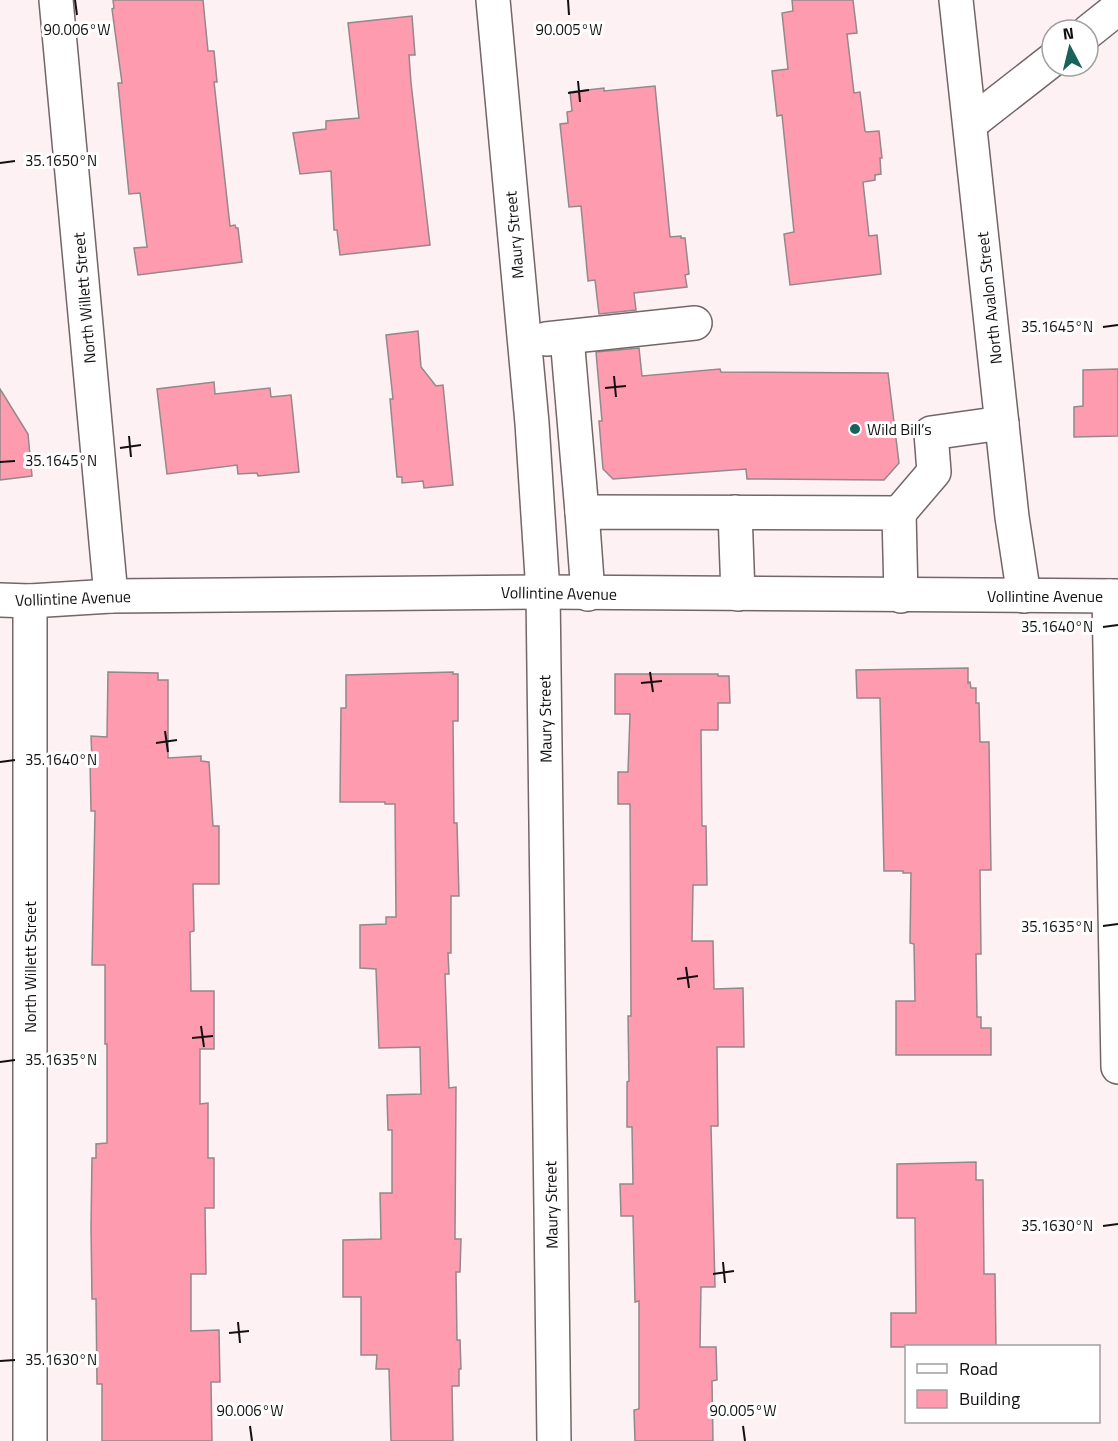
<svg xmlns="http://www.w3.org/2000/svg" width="1118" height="1441" font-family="'Titillium Web',sans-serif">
	<rect width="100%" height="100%" fill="#fef1f3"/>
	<g fill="#fe9bae" stroke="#94888a" stroke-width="1.5">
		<path d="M 113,0 L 203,0 L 208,51 L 214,51 L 217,82 L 214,82 L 230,226 L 235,225 L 236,228 L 238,228 L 242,262 L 138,275 L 134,248 L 147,247 L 140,193 L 129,194 L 118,83 L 122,83 L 112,9 L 114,8 Z"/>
		<path d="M 792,0 L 853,0 L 857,33 L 847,34 L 854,93 L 860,92 L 865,131 L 866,132 L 879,131 L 882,158 L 880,158 L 881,174 L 875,175 L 875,180 L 863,182 L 869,236 L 877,235 L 881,274 L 790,285 L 784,234 L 794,232 L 782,115 L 777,116 L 772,71 L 788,69 L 782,13 L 793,11 Z"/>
		<path d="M 412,16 L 415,55 L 409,55 L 411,83 L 430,245 L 340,255 L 337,230 L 334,230 L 331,171 L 300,174 L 293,133 L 326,129 L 326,121 L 359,118 L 348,23 Z"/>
		<path d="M 655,86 L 670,237 L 681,236 L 681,238 L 685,238 L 689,274 L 685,275 L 687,287 L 634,293 L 636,310 L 599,314 L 595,280 L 588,281 L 581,206 L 569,207 L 560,124 L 568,123 L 567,112 L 572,111 L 570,92 L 604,88 L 604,91 Z"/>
		<path d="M 418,331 L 421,367 L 436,386 L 443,385 L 453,485 L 424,488 L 423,481 L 402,483 L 402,477 L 397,477 L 390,399 L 393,399 L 386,335 Z"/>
		<path d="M 639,348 L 642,376 L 720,369 L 721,372 L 888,373 L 899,463 L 884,480 L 747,479 L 746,469 L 613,479 L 603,469 L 599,421 L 602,421 L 596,352 Z"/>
		<path d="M 1118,369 L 1118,436 L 1074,437 L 1074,407 L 1083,406 L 1083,370 Z"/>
		<path d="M 214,382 L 215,394 L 270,388 L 271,397 L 291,395 L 299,472 L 258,476 L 257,473 L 238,474 L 237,465 L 167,474 L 157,389 Z"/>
		<path d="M 0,389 L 28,434 L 32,476 L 0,480 Z"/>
		<path d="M 968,668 L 968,683 L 970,682 L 971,688 L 976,688 L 976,703 L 979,703 L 980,742 L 989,742 L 991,870 L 980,870 L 981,954 L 976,954 L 977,1017 L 981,1017 L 981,1028 L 991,1028 L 991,1055 L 896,1055 L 896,1001 L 915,1001 L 914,944 L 910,943 L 911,873 L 903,873 L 903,871 L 884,871 L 880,698 L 857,698 L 856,670 Z"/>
		<path d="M 108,672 L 158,673 L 158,680 L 168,680 L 168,758 L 201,756 L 201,761 L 209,762 L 213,826 L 219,826 L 219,884 L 193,884 L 194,931 L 190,932 L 191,991 L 214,991 L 214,1049 L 200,1049 L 200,1104 L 208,1103 L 208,1158 L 214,1158 L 214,1208 L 205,1208 L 206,1274 L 191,1274 L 191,1331 L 219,1330 L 220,1382 L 211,1382 L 212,1441 L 102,1441 L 102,1384 L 97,1384 L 96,1299 L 92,1299 L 91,1227 L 92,1158 L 96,1158 L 96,1144 L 107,1143 L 107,1044 L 105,1044 L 105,965 L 92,965 L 95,811 L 91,811 L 90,760 L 92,760 L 91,736 L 107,737 Z"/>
		<path d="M 453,672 L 453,674 L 458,674 L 458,721 L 453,721 L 454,823 L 457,823 L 459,896 L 451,896 L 451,953 L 448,953 L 449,974 L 445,974 L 449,1088 L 456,1087 L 455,1239 L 461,1239 L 460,1272 L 456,1272 L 457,1340 L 460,1340 L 461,1369 L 459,1369 L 459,1386 L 452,1386 L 453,1441 L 391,1441 L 389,1369 L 376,1369 L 377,1355 L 361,1355 L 361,1297 L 343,1297 L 343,1240 L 381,1239 L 380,1193 L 392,1193 L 392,1130 L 388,1130 L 387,1095 L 421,1094 L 420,1047 L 379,1048 L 376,969 L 360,968 L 360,925 L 386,924 L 386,917 L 396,917 L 395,804 L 385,804 L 385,802 L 340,802 L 341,708 L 346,708 L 346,675 Z"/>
		<path d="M 615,674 L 718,674 L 718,676 L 729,676 L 730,703 L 718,703 L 718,730 L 701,730 L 702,826 L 706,826 L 707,885 L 693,885 L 692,941 L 713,941 L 714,989 L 743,988 L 744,1047 L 717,1047 L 718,1126 L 711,1126 L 715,1287 L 701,1287 L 700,1347 L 716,1347 L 717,1380 L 712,1381 L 713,1441 L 635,1441 L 634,1410 L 639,1409 L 639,1301 L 635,1302 L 633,1216 L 621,1216 L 620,1184 L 633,1184 L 632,1127 L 627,1127 L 627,1082 L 629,1081 L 628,1016 L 631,1016 L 630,804 L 618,804 L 618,772 L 628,772 L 630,714 L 615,714 Z"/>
		<path d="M 976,1162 L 976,1180 L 983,1180 L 984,1274 L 995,1274 L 996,1347 L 891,1347 L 891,1313 L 916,1313 L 915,1218 L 897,1218 L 897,1164 Z"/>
	</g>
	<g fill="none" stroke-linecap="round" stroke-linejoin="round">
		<defs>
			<g id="minor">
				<path d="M 56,0 L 111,596"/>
				<path d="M 493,0 L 532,423 L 543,592 L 554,1441"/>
				<path d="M 956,0 L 1012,517 L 1024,596"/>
				<path d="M 1088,32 L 1118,8"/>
				<path d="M 970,124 L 1052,60"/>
				<path d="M 567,337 L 582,512"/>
				<path d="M 546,339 L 695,323"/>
				<path d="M 735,512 L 738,594"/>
				<path d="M 899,513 L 934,472 L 931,433 L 1002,423"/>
				<path d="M 588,594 L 582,512 L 899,513 L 901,596"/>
				<path d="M 1109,596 L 1118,1067"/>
				<path d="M 0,600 L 30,601 L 111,596 L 543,592 L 1118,596"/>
				<path d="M 30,601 L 30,1441"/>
			</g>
		</defs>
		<use href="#minor" stroke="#726668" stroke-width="36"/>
		<use href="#minor" stroke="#fff" stroke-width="33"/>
	</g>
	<path fill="none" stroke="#141011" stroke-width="2" d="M 75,0 L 77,15M 568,0 L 569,15M 578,81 L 580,102M 568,93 L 589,90M 0,163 L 15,161M 1103,327 L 1118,325M 614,376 L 616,397M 605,388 L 626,386M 129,436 L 131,457M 120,448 L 141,445M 0,462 L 15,461M 1103,627 L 1118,625M 650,672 L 653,692M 641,683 L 662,681M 165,731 L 168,752M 156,743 L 177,740M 0,762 L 15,760M 1103,926 L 1118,924M 686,967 L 689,988M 677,979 L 698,976M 201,1026 L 204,1047M 192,1038 L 213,1036M 0,1062 L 15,1060M 1103,1226 L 1118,1224M 723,1262 L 725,1283M 713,1274 L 734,1271M 238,1322 L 240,1343M 229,1333 L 249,1331M 0,1361 L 15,1360M 250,1426 L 252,1441M 743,1426 L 745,1441"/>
	<circle fill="#17635c" stroke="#fff" stroke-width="2" cx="855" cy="429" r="6"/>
	<g text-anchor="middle" stroke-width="6" stroke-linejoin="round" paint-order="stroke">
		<g font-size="16" fill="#141011" stroke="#fff">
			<text transform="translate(514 235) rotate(-95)" y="6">Maury Street</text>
			<text transform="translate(84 298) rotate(-95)" y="6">North Willett Street</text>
			<text transform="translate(989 298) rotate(-96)" y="6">North Avalon Street</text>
			<text transform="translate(559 593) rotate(1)" y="6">Vollintine Avenue</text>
			<text x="1045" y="602">Vollintine Avenue</text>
			<text transform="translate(73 598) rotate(-2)" y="6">Vollintine Avenue</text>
			<text transform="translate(545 719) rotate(-91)" y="6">Maury Street</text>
			<text transform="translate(30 967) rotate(-90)" y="6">North Willett Street</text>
			<text transform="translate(551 1205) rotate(-91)" y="6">Maury Street</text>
		</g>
		<g font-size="16" fill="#141011" stroke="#fff" text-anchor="start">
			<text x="867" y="435">Wild Bill’s</text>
		</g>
	</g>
	<g font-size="15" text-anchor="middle" fill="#141011" stroke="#fff" stroke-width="6" stroke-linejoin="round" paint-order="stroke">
		<text x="77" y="35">90.006°W</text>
		<text x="569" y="35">90.005°W</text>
		<text x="61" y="166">35.1650°N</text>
		<text x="1057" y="332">35.1645°N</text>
		<text x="61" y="466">35.1645°N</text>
		<text x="1057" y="632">35.1640°N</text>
		<text x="61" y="765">35.1640°N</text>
		<text x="1057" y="932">35.1635°N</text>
		<text x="61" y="1065">35.1635°N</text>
		<text x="1057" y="1231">35.1630°N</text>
		<text x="61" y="1365">35.1630°N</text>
		<text x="250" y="1416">90.006°W</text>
		<text x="743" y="1416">90.005°W</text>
	</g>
	<rect x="905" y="1345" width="195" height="78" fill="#ffffff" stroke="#a19fa0" stroke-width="1.5"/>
	<rect x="917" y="1364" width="30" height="9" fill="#ffffff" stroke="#a19fa0" stroke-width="1.5"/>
	<text x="959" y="1375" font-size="18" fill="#141011">Road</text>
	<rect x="917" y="1390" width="30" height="18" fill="#fe9bae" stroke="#a19fa0" stroke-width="1.5"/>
	<text x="959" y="1405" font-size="18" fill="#141011">Building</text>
	<g transform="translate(1070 48) rotate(353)"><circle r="28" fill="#ffffff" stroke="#a19fa0" stroke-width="1.5"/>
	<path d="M0-4.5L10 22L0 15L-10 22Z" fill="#17635c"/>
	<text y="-9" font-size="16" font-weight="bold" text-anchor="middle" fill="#141011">N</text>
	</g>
</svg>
